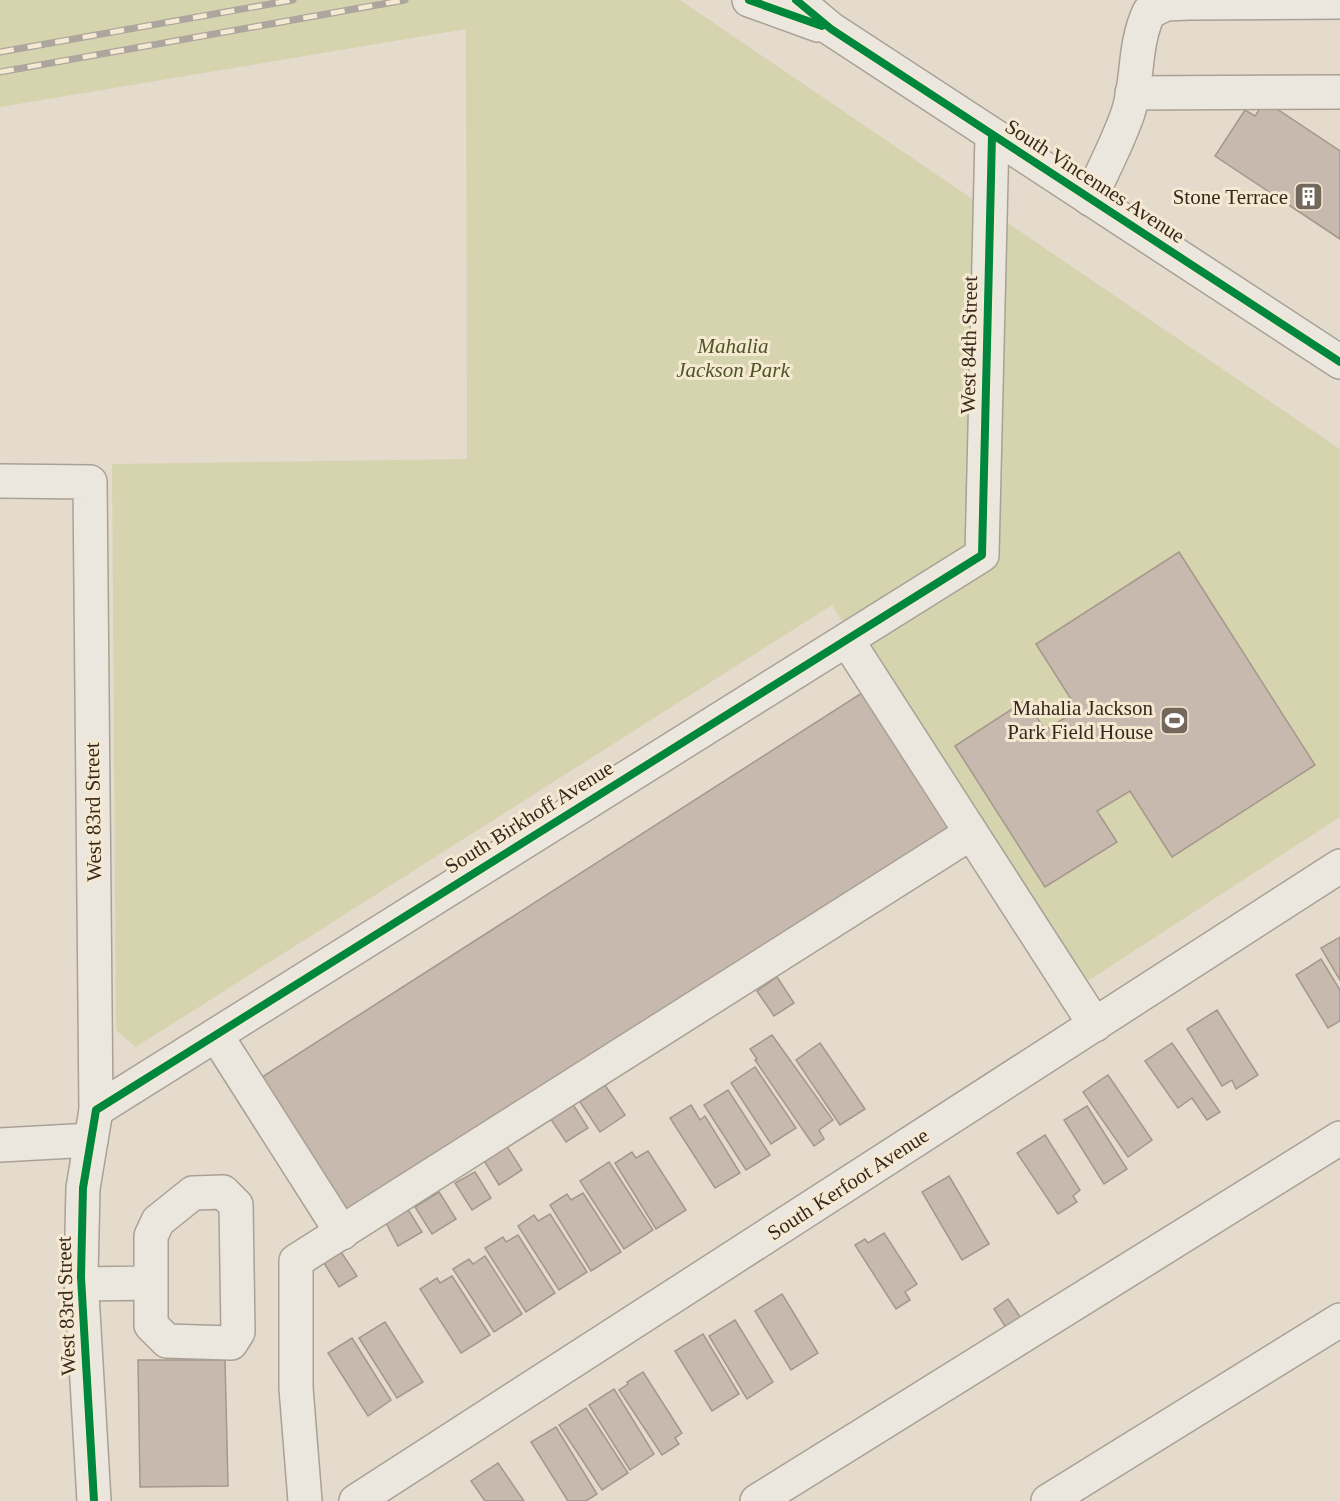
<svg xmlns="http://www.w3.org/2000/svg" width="1340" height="1501" font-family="Georgia,serif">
	<rect width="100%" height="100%" fill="#e4dbcd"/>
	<path fill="#d6d3af" d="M 0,0 L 680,0 L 1340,449 L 1340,817 L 1077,988 L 832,605 L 136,1047 L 116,1030 L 112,464 L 467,459 L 466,29 L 0,107 Z"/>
	<g fill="#c8b9ae" stroke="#a4978c" stroke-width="1.5">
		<path d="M 1265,101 L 1340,151 L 1340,239 L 1215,156 L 1245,110 L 1255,116 Z"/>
		<path d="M 1179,552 L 1315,765 L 1172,857 L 1130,791 L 1097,811 L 1117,842 L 1045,887 L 955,746 L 1026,700 L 1045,730 L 1078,710 L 1036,644 Z"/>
		<path d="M 868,689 L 958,827 L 347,1217 L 259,1079 Z"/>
		<path d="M 1340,937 L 1340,980 L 1321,948 Z"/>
		<path d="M 1321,959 L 1340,990 L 1340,1021 L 1328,1028 L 1296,975 Z"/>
		<path d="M 777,977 L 794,1003 L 774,1016 L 757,991 Z"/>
		<path d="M 1217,1010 L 1258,1075 L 1236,1089 L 1232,1080 L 1222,1086 L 1187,1029 Z"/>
		<path d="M 772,1035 L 833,1120 L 819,1130 L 824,1139 L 814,1146 L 755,1060 L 757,1059 L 750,1049 Z"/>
		<path d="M 820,1043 L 865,1109 L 840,1125 L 796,1060 Z"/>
		<path d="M 1172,1043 L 1220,1112 L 1207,1120 L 1192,1098 L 1178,1108 L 1145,1061 Z"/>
		<path d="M 755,1067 L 796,1128 L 771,1144 L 731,1083 Z"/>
		<path d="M 1108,1075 L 1152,1140 L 1128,1157 L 1083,1092 Z"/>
		<path d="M 605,1085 L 625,1115 L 600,1132 L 580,1102 Z"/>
		<path d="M 728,1090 L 770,1155 L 746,1170 L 704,1105 Z"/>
		<path d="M 572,1103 L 588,1128 L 566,1142 L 550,1118 Z"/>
		<path d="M 691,1105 L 700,1120 L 705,1116 L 740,1173 L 715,1188 L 670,1118 Z"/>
		<path d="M 1087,1106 L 1127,1169 L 1104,1184 L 1064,1120 Z"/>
		<path d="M 1045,1135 L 1080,1190 L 1073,1196 L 1077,1202 L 1058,1214 L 1017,1153 Z"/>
		<path d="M 506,1145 L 522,1170 L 499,1185 L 483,1159 Z"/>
		<path d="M 648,1151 L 686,1210 L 656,1229 L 615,1163 L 632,1152 L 636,1158 Z"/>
		<path d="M 609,1162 L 653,1230 L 624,1249 L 580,1181 Z"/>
		<path d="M 475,1172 L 491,1198 L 472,1210 L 455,1183 Z"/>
		<path d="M 949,1176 L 989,1244 L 962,1260 L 922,1192 Z"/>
		<path d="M 439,1192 L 456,1219 L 432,1234 L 415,1207 Z"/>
		<path d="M 583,1193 L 621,1252 L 591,1271 L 550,1205 L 567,1194 L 571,1200 Z"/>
		<path d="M 407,1208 L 422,1232 L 398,1246 L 385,1221 Z"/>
		<path d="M 550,1214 L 587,1272 L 559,1290 L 518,1226 L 534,1215 L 538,1221 Z"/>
		<path d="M 884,1233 L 917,1284 L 905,1292 L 910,1300 L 896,1309 L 855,1245 L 865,1239 L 868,1243 Z"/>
		<path d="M 518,1235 L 555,1293 L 526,1312 L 485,1248 L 503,1237 L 506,1242 Z"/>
		<path d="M 341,1252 L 357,1276 L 339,1287 L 324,1263 Z"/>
		<path d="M 485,1256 L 522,1314 L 494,1332 L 453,1269 L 469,1259 L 473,1264 Z"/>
		<path d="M 452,1276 L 490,1335 L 461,1353 L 420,1289 L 437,1278 L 440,1283 Z"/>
		<path d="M 782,1294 L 818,1353 L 791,1370 L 755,1311 Z"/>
		<path d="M 1008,1299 L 1025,1324 L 1010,1334 L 994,1309 Z"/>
		<path d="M 735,1320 L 773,1382 L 747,1399 L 709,1336 Z"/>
		<path d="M 385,1322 L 423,1382 L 397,1398 L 359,1338 Z"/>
		<path d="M 703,1334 L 739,1394 L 712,1411 L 675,1351 Z"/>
		<path d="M 352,1338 L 391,1400 L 368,1416 L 328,1353 Z"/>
		<path d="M 138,1360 L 225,1360 L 228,1486 L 140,1487 Z"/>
		<path d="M 643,1372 L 682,1433 L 675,1438 L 679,1444 L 662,1455 L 619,1390 L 628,1384 L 627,1382 Z"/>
		<path d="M 614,1389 L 654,1454 L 630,1470 L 589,1405 Z"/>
		<path d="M 586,1408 L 628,1473 L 602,1490 L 559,1425 Z"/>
		<path d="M 556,1427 L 597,1494 L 586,1501 L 568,1501 L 531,1442 Z"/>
		<path d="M 498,1463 L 524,1501 L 485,1501 L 471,1481 Z"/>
	</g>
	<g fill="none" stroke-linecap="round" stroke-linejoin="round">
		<defs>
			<g id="minor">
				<path d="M 749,0 L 818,25"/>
				<path d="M 796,0 L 831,29 L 1340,362"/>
				<path d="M 1132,93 L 1340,92"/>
				<path d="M 1090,199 C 1103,170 1118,142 1128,113 C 1139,79 1133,47 1149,12 L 1166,4 L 1189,3 L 1340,2"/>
				<path d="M 0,481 L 90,482 L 96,1110 L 83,1188 L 81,1277 L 94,1501"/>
				<path d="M 847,640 L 1095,1025"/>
				<path d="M 216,1035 L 342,1233"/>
				<path d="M 96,1110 L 982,555 L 992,136"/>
				<path d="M 0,1145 L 91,1140"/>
				<path d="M 81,1284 L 151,1283 L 151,1325 L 167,1341 L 231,1343 L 238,1332 L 236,1205 L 223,1192 L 193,1193 L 158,1221 L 151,1236 L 151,1283"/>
				<path d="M 305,1501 L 296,1388 L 296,1261 L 971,833"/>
				<path d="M 356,1501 L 1340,866"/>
				<path d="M 757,1501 L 1340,1138"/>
				<path d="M 1048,1501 L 1340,1320"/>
			</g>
		</defs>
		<use href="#minor" stroke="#a9a096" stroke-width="36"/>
		<use href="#minor" stroke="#ece7de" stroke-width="33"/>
		<defs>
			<g id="rail">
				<path d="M 0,52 L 293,0"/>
				<path d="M 0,72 L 405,0"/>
			</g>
		</defs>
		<use href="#rail" stroke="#aca69e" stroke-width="7"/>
		<use href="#rail" stroke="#f6e9d2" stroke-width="4.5" stroke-dasharray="14" stroke-linecap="butt"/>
		<defs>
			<g id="cycleway">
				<path d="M 749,0 L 822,26"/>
				<path d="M 796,0 L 831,29 L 1340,362"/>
				<path d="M 94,1501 L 81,1277 L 83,1188 L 96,1110 L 982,555 L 992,136"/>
			</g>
		</defs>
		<use href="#cycleway" stroke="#f6e9d2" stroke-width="11"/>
		<use href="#cycleway" stroke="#00873e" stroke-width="8"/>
	</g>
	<defs>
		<symbol id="building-square" viewBox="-11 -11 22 22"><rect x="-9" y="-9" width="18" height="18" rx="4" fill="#74675b" stroke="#f6e9d2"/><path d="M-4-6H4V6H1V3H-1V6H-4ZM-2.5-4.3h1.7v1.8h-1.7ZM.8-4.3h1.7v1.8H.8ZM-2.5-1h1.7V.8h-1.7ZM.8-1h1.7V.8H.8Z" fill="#fff"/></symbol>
		<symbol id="stadium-square" viewBox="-11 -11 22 22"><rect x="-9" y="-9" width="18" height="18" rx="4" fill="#74675b" stroke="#f6e9d2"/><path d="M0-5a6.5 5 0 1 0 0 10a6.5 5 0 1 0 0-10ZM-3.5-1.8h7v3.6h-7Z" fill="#fff"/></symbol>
	</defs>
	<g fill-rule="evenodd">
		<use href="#building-square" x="1292" y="180" width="33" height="33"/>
		<use href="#stadium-square" x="1158" y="704" width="33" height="33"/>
	</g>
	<g text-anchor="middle" stroke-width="6" stroke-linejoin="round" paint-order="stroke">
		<g font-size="21" fill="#38291e" stroke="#f6e9d2">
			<text transform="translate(1095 181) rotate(33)" y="7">South Vincennes Avenue</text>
			<text transform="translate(969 345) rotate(-89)" y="7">West 84th Street</text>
			<text transform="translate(93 812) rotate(-91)" y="7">West 83rd Street</text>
			<text transform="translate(529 817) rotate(-32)" y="7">South Birkhoff Avenue</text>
			<text transform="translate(848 1184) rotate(-33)" y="7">South Kerfoot Avenue</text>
			<text transform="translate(66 1306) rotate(-92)" y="7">West 83rd Street</text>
		</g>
		<g font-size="21" fill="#38291e" stroke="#f6e9d2" text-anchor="end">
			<text x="1288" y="204">Stone Terrace</text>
			<text x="1153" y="715">Mahalia Jackson<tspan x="1153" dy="24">Park Field House</tspan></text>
		</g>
		<g font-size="21" font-style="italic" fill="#4c5524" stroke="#f6e9d2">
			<text x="733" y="353">Mahalia<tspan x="733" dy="24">Jackson Park</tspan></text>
		</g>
	</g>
</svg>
